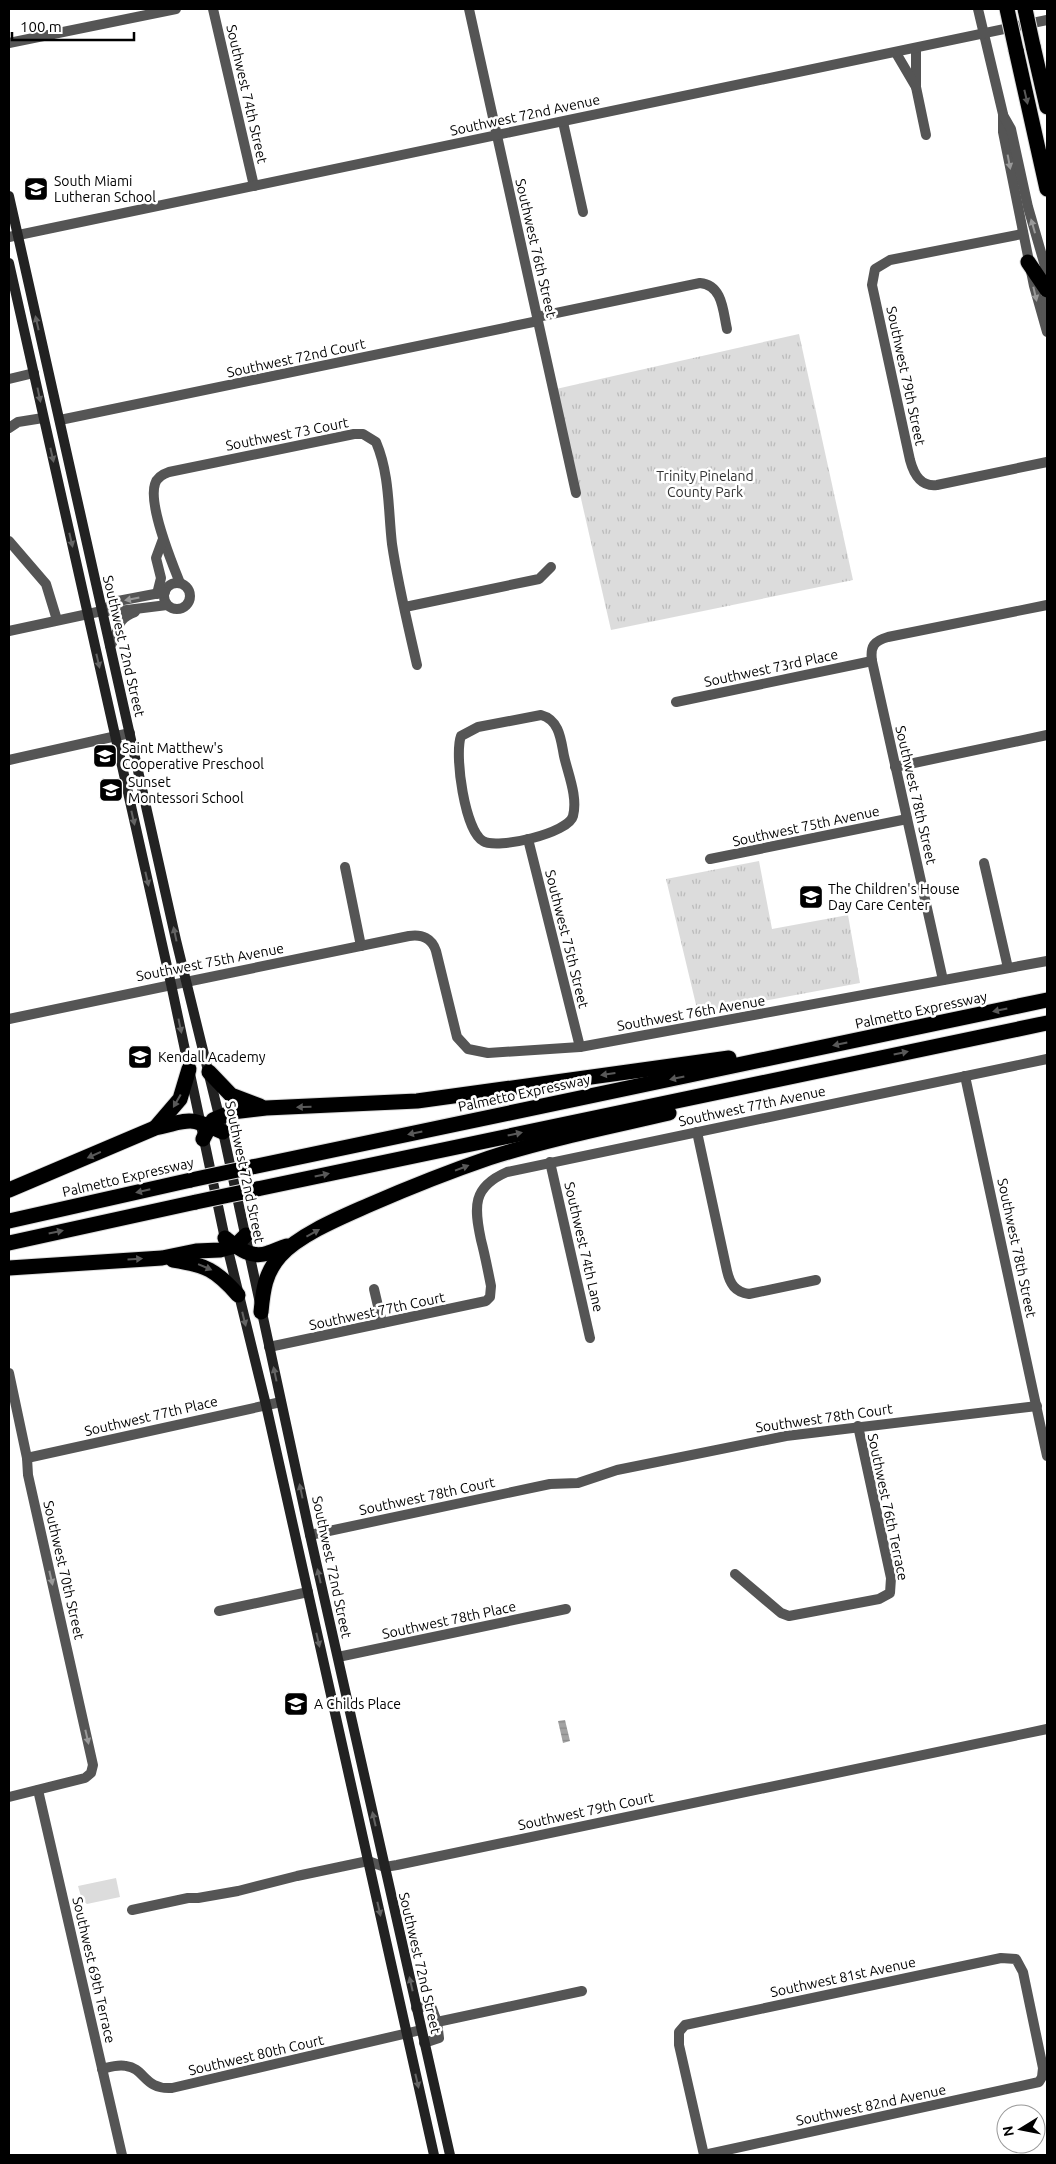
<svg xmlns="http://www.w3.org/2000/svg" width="1056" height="2164" font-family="Ubuntu,sans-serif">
	<defs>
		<pattern id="park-tufts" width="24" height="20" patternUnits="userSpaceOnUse" patternTransform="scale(1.25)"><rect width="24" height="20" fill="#dcdcdc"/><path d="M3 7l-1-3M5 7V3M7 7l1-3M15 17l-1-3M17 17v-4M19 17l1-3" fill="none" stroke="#bbb"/></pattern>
		<pattern id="water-rules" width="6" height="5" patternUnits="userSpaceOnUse" patternTransform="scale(1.25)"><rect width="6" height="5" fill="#a3a3a3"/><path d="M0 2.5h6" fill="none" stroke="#8b8b8b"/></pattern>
	</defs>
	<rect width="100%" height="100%" fill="#fff"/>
	<g fill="url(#park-tufts)">
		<path d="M 799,334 L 853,580 L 611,630 L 556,389 Z"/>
		<path d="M 759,861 L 772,929 L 848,915 L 860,983 L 698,1013 L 666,879 Z"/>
	</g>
	<path fill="#dcdcdc" d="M 116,1878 L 120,1897 L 87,1904 L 82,1900 L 78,1886 Z"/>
	<path fill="url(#water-rules)" d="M 565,1720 L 570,1741 L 563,1743 L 558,1721 Z"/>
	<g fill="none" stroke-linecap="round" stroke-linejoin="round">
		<defs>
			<g id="motorway">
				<path d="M 1033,46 L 1047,107"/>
				<path d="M 1016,50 L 1047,189"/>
				<path d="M 1028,262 L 1047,290"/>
				<path d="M 209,1072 L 231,1095 L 260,1106"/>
				<path d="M 156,1127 L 180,1099 L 189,1069"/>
				<path d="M 203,1139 L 213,1120 L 232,1112 L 266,1108 L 417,1101 L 729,1058"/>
				<path d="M 252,1167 L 1047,1000"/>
				<path d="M 257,1189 L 1047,1023"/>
				<path d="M 9,1190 L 155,1128 C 192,1120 186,1116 223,1132"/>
				<path d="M 9,1221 L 191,1180"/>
				<path d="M 225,1238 C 238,1248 251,1259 268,1253 C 275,1251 280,1248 287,1246"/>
				<path d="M 9,1243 L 196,1202"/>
				<path d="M 173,1260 C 206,1265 216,1270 238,1295"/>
				<path d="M 9,1268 L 162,1258 L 196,1251 L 220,1250 L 235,1246 L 246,1235"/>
				<path d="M 261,1312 C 263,1290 265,1273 280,1256 C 300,1234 342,1217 369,1205 C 408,1188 448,1172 489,1158 C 548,1139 609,1127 669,1113"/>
			</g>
		</defs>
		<use href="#motorway" stroke="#dbdbdb" stroke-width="17"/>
		<g stroke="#555" stroke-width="10">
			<path d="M 213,9 L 254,186"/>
			<path d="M 469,9 L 576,493"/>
			<path d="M 9,43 L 176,9"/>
			<path d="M 916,49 L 916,87 L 926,135"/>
			<path d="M 896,53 L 916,87"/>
			<path d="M 563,122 L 583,212"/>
			<path d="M 1022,234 L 890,260 L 875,269 L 872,285 L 910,460 C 914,475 921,487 937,485 L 1047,462"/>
			<path d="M 537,317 L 700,283 C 723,285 723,312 727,329"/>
			<path d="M 9,379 L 34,373"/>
			<path d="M 60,420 L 538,321"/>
			<path d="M 9,428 L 18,422 L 43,418"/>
			<path d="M 9,541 L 46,584 L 57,620"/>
			<circle cx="177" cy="596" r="13"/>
			<path d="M 180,583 C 172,563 148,505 155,484 C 157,477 163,474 169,472 L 354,434 L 363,434 L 376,442 C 390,475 388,510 392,544 C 398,585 408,625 417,665"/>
			<path d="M 157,594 L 161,578 L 156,558 L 163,539"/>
			<path d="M 405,607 L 539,579 L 551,567"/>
			<path d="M 103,610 L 118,601 L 165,592"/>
			<path d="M 9,631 L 102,611 L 119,611 L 167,605"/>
			<path d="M 110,646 C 121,632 113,620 135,612"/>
			<path d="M 676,702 L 872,661"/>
			<path d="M 541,715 C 560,720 561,741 564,756 C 568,774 578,797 573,816 C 569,833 497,850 483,841 C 465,831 454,755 461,736 L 478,727 Z"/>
			<path d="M 9,760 L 130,733"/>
			<path d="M 895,767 L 1047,735"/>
			<path d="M 528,839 L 580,1047"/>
			<path d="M 710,859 L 907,819"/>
			<path d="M 984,863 L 1008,968"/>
			<path d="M 345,867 L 361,946"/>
			<path d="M 943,980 L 872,661 C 870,646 874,641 888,637 L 1047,605"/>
			<path d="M 9,1019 L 186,982"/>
			<path d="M 965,1076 L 1047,1456"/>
			<path d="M 697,1132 L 727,1271 C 730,1284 735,1292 749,1294 L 816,1280"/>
			<path d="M 550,1162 L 590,1338"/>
			<path d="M 374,1289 L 382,1323"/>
			<path d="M 310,1535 L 550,1484 L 578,1483 L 617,1470 L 786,1436 L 1037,1406"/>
			<path d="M 735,1574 L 781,1613 L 789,1616 L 879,1599 L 890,1593 L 891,1578 L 858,1426"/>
			<path d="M 219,1611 L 308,1592"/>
			<path d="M 338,1657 L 566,1609"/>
			<path d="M 38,1790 L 122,2155"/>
			<path d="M 9,1797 L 85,1778 L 91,1773 L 93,1765 L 28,1475 L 27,1458"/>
			<path d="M 132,1910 L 188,1898 L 198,1898 L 238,1891 L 297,1876 L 368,1861 L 385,1867 L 397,1865 L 1047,1729"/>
			<path d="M 1001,1958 L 1016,1959 L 1023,1972 L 1043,2068 L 1042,2077 L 1039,2082 L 704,2155 L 679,2045 L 679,2032 L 685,2025 Z"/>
			<path d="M 416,2008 L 431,2006 L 437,2022 L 439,2038 L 424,2043"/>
			<path d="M 437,2022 L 582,1991"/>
			<path d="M 102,2069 C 110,2067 118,2064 126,2066 C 145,2068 144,2090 172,2088 L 421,2030"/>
		</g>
		<g stroke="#555" stroke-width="10">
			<path d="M 978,9 L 1003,114 L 1003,132 L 1034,286 L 1047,332"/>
			<path d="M 1003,115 L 1011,129 L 1028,207 L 1047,273"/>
			<path d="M 9,237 L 1047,20"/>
			<path d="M 1046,322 L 1047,296"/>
			<path d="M 186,982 L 409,936 C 422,934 432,938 436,951 L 457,1037 L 468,1049 L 488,1053 L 580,1047 L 1047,961"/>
			<path d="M 269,1347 L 486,1301 L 490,1297 L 491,1286 C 488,1271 485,1255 481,1240 C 474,1207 472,1187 507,1172 L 1047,1059"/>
			<path d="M 9,1373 L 27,1458 L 281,1402"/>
		</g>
		<g stroke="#222" stroke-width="10">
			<path d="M 9,196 L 176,940 L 223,1132 L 310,1535 L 450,2155"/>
			<path d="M 9,263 L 171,984 L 224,1234 L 266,1405 L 434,2155"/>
		</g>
		<use href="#motorway" stroke="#000" stroke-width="15"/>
		<defs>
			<g id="motorway-bridge">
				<path d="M 1007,9 L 1016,50"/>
				<path d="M 1025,9 L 1033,46"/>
				<path d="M 191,1180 L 252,1167"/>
				<path d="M 196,1202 L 257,1189"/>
			</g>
		</defs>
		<use href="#motorway-bridge" stroke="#dbdbdb" stroke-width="17" stroke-linecap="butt"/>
		<use href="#motorway-bridge" stroke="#000" stroke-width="15"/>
	</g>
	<defs><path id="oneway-solid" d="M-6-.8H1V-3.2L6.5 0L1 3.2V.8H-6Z" transform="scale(1.25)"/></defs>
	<g fill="#595959">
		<use href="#oneway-solid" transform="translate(1026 97) rotate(77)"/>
		<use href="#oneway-solid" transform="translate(1000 1010) rotate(168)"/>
		<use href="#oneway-solid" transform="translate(840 1044) rotate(168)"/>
		<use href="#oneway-solid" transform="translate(901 1053) rotate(-12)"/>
		<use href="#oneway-solid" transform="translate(608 1074) rotate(172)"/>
		<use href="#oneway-solid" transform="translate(677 1078) rotate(168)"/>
		<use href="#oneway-solid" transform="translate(177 1101) rotate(120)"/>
		<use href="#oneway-solid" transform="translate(304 1107) rotate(179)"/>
		<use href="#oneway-solid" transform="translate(415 1133) rotate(168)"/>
		<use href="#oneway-solid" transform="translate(515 1134) rotate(-12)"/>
		<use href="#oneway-solid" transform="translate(94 1155) rotate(156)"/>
		<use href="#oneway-solid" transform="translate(462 1168) rotate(-21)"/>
		<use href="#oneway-solid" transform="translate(322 1175) rotate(-12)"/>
		<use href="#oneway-solid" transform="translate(143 1191) rotate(167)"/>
		<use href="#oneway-solid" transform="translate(56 1232) rotate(-12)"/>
		<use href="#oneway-solid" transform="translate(313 1233) rotate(-29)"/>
		<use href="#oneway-solid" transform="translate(135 1259) rotate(-3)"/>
		<use href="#oneway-solid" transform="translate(205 1267) rotate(23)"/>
	</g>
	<g fill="#999">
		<use href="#oneway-solid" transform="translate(1009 162) rotate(79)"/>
		<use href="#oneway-solid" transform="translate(1033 226) rotate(-106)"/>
		<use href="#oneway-solid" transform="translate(1035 294) rotate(77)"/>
		<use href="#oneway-solid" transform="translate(132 599) rotate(169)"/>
		<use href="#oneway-solid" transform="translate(51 1578) rotate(77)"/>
		<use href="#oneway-solid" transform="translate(87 1737) rotate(77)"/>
	</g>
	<g fill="#646464">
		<use href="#oneway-solid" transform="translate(37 323) rotate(-103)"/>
		<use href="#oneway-solid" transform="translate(39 395) rotate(78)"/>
		<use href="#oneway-solid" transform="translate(52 455) rotate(77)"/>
		<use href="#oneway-solid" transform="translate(71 540) rotate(77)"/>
		<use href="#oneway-solid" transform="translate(98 661) rotate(77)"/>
		<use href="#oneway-solid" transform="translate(133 818) rotate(77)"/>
		<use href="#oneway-solid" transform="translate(147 879) rotate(77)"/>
		<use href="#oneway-solid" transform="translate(175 934) rotate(-102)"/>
		<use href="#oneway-solid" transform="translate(180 1026) rotate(78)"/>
		<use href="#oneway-solid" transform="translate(244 1319) rotate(76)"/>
		<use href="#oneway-solid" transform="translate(275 1374) rotate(-102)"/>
		<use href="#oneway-solid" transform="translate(301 1491) rotate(-102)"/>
		<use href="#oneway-solid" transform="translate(319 1576) rotate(-103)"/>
		<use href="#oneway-solid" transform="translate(318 1640) rotate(77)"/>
		<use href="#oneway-solid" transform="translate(374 1819) rotate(-103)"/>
		<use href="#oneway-solid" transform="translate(379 1909) rotate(77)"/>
		<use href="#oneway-solid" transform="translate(411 1984) rotate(-103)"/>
		<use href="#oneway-solid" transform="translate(417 2081) rotate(77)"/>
	</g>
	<defs>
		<symbol id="school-square" viewBox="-11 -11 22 22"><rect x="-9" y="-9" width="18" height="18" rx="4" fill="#000" stroke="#fff"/><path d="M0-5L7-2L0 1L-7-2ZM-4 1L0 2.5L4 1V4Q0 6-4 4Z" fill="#fff"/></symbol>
	</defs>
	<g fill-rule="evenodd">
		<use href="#school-square" x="22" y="175" width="28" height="28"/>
		<use href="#school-square" x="91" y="742" width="28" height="28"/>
		<use href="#school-square" x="97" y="776" width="28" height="28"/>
		<use href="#school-square" x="797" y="883" width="28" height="28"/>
		<use href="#school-square" x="126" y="1043" width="28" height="28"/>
		<use href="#school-square" x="282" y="1690" width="28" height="28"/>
	</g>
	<g text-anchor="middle" stroke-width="5" stroke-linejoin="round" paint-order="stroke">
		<g font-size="14" fill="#000" stroke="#fff">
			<text transform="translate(247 94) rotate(77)" y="5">Southwest 74th Street</text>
			<text transform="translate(525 115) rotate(-12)" y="5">Southwest 72nd Avenue</text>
			<text transform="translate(536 248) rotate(77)" y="5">Southwest 76th Street</text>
			<text transform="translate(296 358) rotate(-12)" y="5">Southwest 72nd Court</text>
			<text transform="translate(906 376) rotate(78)" y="5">Southwest 79th Street</text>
			<text transform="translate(287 434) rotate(-11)" y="5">Southwest 73 Court</text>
			<text transform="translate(124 646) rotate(77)" y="5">Southwest 72nd Street</text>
			<text transform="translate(771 668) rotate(-12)" y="5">Southwest 73rd Place</text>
			<text transform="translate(916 795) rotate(77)" y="5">Southwest 78th Street</text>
			<text transform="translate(806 826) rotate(-12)" y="5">Southwest 75th Avenue</text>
			<text transform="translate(567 939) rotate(76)" y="5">Southwest 75th Street</text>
			<text transform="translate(210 962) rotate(-11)" y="5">Southwest 75th Avenue</text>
			<text transform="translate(921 1010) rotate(-12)" y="5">Palmetto Expressway</text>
			<text transform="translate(691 1013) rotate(-10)" y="5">Southwest 76th Avenue</text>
			<text transform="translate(524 1093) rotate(-12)" y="5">Palmetto Expressway</text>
			<text transform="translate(752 1106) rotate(-12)" y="5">Southwest 77th Avenue</text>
			<text transform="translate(245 1172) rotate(78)" y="5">Southwest 72nd Street</text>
			<text transform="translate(128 1177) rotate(-13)" y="5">Palmetto Expressway</text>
			<text transform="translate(584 1247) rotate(77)" y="5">Southwest 74th Lane</text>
			<text transform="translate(1017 1248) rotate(78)" y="5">Southwest 78th Street</text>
			<text transform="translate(377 1311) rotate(-12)" y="5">Southwest 77th Court</text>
			<text transform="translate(151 1416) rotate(-13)" y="5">Southwest 77th Place</text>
			<text transform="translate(824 1418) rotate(-8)" y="5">Southwest 78th Court</text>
			<text transform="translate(427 1496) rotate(-12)" y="5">Southwest 78th Court</text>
			<text transform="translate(888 1507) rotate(78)" y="5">Southwest 76th Terrace</text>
			<text transform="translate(332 1567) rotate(78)" y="5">Southwest 72nd Street</text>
			<text transform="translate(64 1570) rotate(77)" y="5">Southwest 70th Street</text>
			<text transform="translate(449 1620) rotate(-12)" y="5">Southwest 78th Place</text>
			<text transform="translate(586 1811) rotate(-12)" y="5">Southwest 79th Court</text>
			<text transform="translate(420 1963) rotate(77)" y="5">Southwest 72nd Street</text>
			<text transform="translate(94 1970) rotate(77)" y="5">Southwest 69th Terrace</text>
			<text transform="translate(843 1977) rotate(-12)" y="5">Southwest 81st Avenue</text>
			<text transform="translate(256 2055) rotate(-13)" y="5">Southwest 80th Court</text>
			<text transform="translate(871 2105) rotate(-12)" y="5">Southwest 82nd Avenue</text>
		</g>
		<g font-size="14" fill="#000" stroke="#fff" text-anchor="start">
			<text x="54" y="186">South Miami<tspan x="54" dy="16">Lutheran School</tspan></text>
			<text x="122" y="753">Saint Matthew's<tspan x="122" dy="16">Cooperative Preschool</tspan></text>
			<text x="128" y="787">Sunset<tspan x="128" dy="16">Montessori School</tspan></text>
			<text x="828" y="894">The Children's House<tspan x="828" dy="16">Day Care Center</tspan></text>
			<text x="158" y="1062">Kendall Academy</text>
			<text x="314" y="1709">A Childs Place</text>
		</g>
		<g font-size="14" fill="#333" stroke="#fff">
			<text x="705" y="481">Trinity Pineland<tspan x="705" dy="16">County Park</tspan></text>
		</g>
	</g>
	<rect width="1056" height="2164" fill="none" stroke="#000000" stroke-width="20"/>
	<g transform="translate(1021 2129) rotate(260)"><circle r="24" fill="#ffffff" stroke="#999999"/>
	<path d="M0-4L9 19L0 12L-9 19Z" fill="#000000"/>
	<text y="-8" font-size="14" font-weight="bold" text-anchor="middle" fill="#000000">N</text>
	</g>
	<path d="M12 32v8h122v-8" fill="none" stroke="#000000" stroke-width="2.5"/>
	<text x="20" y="32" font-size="15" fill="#000000" stroke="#ffffff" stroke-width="4" paint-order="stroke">100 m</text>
</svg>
